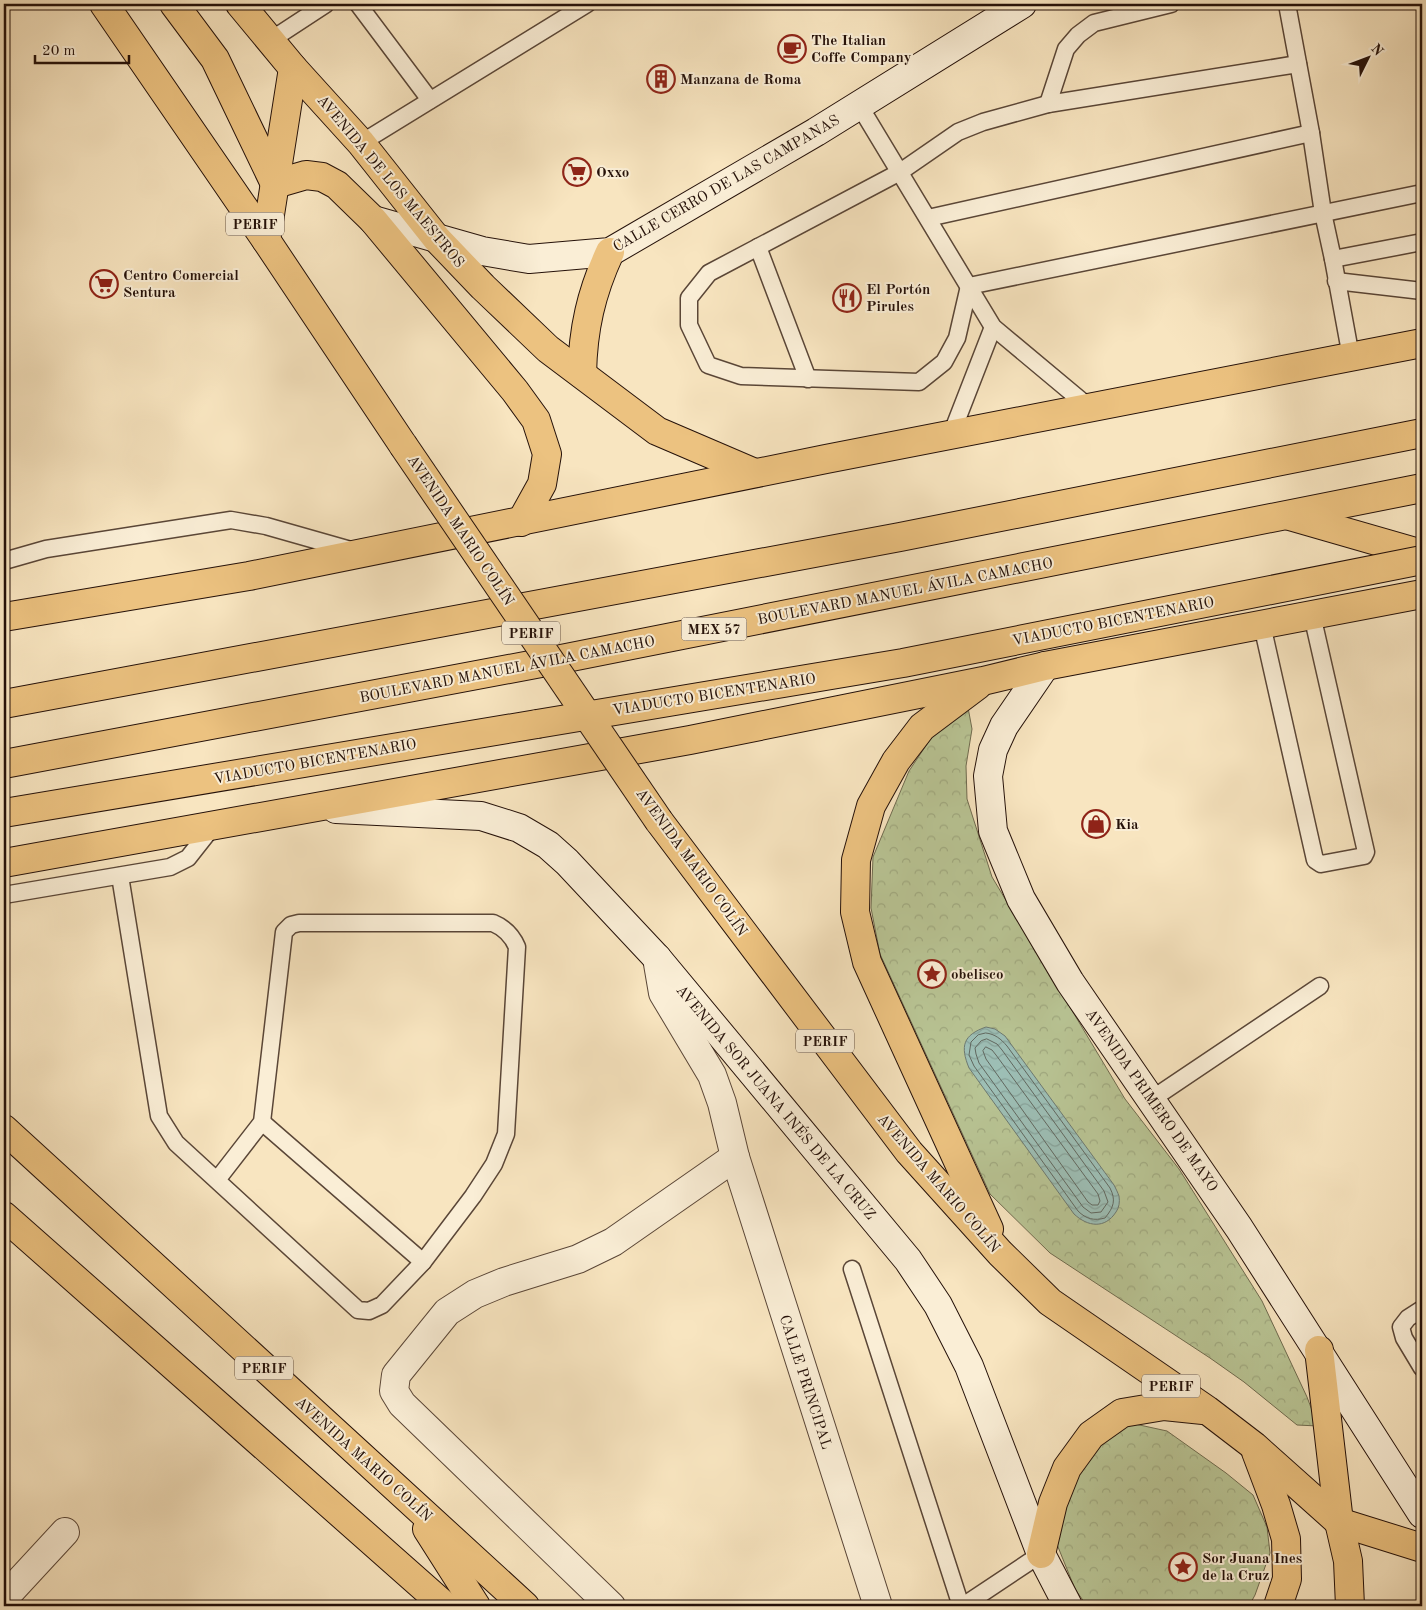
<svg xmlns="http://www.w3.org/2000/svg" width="1426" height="1610" font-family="'Old Standard TT',serif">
	<defs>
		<pattern id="forest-crowns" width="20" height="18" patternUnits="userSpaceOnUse" patternTransform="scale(1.25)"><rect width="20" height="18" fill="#b9c595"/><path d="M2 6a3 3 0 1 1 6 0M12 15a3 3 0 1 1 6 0" fill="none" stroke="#9fa87f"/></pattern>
		<pattern id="water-waves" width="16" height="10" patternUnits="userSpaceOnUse" patternTransform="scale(1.25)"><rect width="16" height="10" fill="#9dbfb6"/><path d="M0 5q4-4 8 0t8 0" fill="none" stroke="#87a39b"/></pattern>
	</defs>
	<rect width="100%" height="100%" fill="#f8e5c0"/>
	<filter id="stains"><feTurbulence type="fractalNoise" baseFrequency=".004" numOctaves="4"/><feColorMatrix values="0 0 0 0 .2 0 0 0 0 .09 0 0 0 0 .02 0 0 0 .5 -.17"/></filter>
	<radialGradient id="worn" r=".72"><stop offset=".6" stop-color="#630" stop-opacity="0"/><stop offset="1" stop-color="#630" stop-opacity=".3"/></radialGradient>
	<g fill="url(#forest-crowns)" stroke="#6f6b4f">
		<path d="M 967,702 L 972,729 L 966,766 L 967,799 L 992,877 L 1125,1099 L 1179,1169 L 1262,1301 L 1307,1397 L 1318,1426 L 1297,1425 L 1244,1382 L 1210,1358 L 1050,1253 L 990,1194 L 880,954 L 871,908 L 873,857 L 909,771 L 933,735 Z"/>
		<path d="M 1135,1424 L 1167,1431 L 1226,1473 L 1253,1495 L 1267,1527 L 1270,1553 L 1255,1595 L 1249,1606 L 1087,1606 L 1075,1589 L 1054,1537 L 1066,1483 L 1108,1433 Z"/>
	</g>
	<path fill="url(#water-waves)" stroke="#6d7971" d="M 986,1027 L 995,1029 L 1005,1036 L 1114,1185 C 1116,1189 1118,1193 1119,1196 C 1120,1202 1119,1208 1116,1212 C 1105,1229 1088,1227 1074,1214 L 969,1068 C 960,1046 963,1035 986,1027 Z"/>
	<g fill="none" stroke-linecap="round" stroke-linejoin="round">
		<g stroke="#616860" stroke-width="1">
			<path d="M 986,1033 C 995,1034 1001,1039 1007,1046 L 1110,1188 C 1116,1200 1114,1207 1105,1218 C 1094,1221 1086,1219 1078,1211 L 974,1066 L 969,1055 L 971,1042 L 978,1035 Z"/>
			<path d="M 987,1039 L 997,1044 L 1002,1050 L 1104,1191 L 1108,1202 L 1101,1212 L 1091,1213 L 1083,1207 L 979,1063 L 976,1054 L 975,1048 L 981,1041 Z"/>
			<path d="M 986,1047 L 992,1050 L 996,1055 L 1098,1194 L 1100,1201 L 1098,1205 L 1092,1205 L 1088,1202 L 986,1059 L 983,1051 Z"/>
		</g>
		<defs>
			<g id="lane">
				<path d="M 358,4 L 430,100"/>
				<path d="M 1287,4 L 1311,133 L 1323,213 L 1333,259 L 1351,357"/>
				<path d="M 271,40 L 326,4"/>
				<path d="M 1298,64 L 1048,104 L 983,122 L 958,132 L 900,172 L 709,273 L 689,298 L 689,325 L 708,365 L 741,376 L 919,382 L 944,362 L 957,338 L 969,286 L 1422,193"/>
				<path d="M 1048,104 L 1066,49 L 1078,35 L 1094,23 L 1171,4"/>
				<path d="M 859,105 L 993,327 L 1090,408"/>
				<path d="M 361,143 L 587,4"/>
				<path d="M 928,218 L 1311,133"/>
				<path d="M 758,247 L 808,379"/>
				<path d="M 1333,259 L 1422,242"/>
				<path d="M 1336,281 L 1422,291"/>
				<path d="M 951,435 L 993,327"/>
				<path d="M 4,561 L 46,549 L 231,520 L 266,526 L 354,551"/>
				<path d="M 1262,625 L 1315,860 L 1321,864 L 1364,856 L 1366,852 L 1312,615"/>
				<path d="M 120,876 L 159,1116 L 176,1143 L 358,1310 L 369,1311 L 382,1305 L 423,1262 L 473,1196 L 494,1164 L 506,1134 L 517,947 C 512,935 505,928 493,923 L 299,923 L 291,925 L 284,932 L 262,1122 L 217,1180"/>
				<path d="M 4,895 L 170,867 L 188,858 L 214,825"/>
				<path d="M 1152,1099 L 1320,986"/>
				<path d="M 262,1122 L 423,1262"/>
				<path d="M 852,1269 L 961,1606"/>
				<path d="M 1422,1309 L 1408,1318 L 1401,1327 L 1404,1338 L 1422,1368"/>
				<path d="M 963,1606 L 1041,1554"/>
			</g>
			<g id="street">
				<path d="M 657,958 L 663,993 L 712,1075 L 722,1103 L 735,1157 L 878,1606"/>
				<path d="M 4,1598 L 65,1532"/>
				<path d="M 611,1606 L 402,1404 L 394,1391 L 396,1375 L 447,1312 L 475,1294 L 504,1282 L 578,1259 L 613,1242 L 735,1157"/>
			</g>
			<g id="secondary">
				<path d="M 373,220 L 482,251 L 529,259 L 610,252 L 816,132 L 1022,4"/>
				<path d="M 1045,666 L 1004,726 L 993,750 L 988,776 L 993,831 L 1021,899 L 1070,982 L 1239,1228 L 1422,1514"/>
				<path d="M 336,809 L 481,816 L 519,828 L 548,845 L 567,862 L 657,958 L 908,1260 L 938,1305 L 969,1366 L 1041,1554 L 1068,1606"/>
			</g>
			<g id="primary">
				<path d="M 104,4 L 266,240 L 403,445"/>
				<path d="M 174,4 L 215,59 L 275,184"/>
				<path d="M 240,4 L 293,68 L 361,143 L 437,239 L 483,287 L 548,349 L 657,431 L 755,473"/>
				<path d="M 275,184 L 306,175 L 322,177 L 337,185 L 373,220 L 515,391 L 536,420 L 547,454 L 542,484 L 521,522"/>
				<path d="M 266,240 L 293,68"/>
				<path d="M 582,374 C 583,329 591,293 610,252"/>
				<path d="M 4,617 L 249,576 L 826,459 L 1422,343"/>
				<path d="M 978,685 L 922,727 L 896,761 L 871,806 L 856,860 L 855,912 L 867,962 L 989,1229"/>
				<path d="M 659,821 L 909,1152 L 1000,1253 L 1050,1302 L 1207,1410 L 1254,1446 L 1339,1522 L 1422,1548"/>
				<path d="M 4,863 L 690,740 L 983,681 L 1045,666 L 1422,594"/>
				<path d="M 4,1129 L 525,1606"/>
				<path d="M 4,1216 L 445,1606"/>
				<path d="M 1319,1350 L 1339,1522 L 1348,1561 L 1350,1606"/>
				<path d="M 1256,1452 L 1276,1505 L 1286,1539 L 1287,1579 L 1278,1606"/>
				<path d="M 427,1529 L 476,1606"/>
				<path d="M 1041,1554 L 1053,1503 L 1067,1468 L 1091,1435 L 1122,1413 L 1164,1406 L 1203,1410"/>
			</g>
			<g id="highway">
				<path d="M 1290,516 L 1422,554"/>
				<path d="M 4,704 L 900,537 L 1422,433"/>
				<path d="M 4,764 L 541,663 L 1422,488"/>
				<path d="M 4,813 L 537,724"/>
			</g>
		</defs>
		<use href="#lane" stroke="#5a4637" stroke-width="19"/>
		<use href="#street" stroke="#5a4637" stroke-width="30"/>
		<use href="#secondary" stroke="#251109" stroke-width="30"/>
		<use href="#primary" stroke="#251109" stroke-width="30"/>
		<use href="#highway" stroke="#251109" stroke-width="30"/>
		<use href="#lane" stroke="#faeed6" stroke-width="16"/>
		<use href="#street" stroke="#faeed6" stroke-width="28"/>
		<use href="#secondary" stroke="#faeed6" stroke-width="28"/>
		<use href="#primary" stroke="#ecc280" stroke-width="28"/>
		<use href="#highway" stroke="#ecc280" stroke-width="28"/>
		<defs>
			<path id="primary-bridge" d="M 403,445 L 659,821"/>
			<path id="highway-bridge" d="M 537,724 L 903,663 L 1422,560"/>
		</defs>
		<use href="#primary-bridge" stroke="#251109" stroke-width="30" stroke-linecap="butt"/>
		<use href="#highway-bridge" stroke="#251109" stroke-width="30" stroke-linecap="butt"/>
		<use href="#primary-bridge" stroke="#ecc280" stroke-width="28"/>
		<use href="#highway-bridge" stroke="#ecc280" stroke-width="28"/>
	</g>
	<defs>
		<symbol id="cafe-ring" viewBox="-11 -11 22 22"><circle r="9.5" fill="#faeed6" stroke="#8f2418" stroke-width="1.5"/><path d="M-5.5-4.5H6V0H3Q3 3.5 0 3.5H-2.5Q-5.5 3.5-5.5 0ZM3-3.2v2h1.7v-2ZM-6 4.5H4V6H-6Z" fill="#8f2418"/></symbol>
		<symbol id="building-ring" viewBox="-11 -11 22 22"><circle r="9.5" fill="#faeed6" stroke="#8f2418" stroke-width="1.5"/><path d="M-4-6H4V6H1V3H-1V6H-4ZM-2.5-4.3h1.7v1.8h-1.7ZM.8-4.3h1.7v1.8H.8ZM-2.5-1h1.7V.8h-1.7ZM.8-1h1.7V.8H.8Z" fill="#8f2418"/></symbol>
		<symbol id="supermarket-ring" viewBox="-11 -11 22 22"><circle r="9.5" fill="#faeed6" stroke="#8f2418" stroke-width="1.5"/><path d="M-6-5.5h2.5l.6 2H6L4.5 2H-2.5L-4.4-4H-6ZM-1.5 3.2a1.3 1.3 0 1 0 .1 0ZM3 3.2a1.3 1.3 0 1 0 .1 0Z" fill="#8f2418"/></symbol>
		<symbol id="restaurant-ring" viewBox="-11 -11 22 22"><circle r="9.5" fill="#faeed6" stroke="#8f2418" stroke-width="1.5"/><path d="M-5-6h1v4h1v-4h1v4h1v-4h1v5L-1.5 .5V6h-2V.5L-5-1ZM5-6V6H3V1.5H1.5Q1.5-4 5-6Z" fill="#8f2418"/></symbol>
		<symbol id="shop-ring" viewBox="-11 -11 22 22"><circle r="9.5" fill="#faeed6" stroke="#8f2418" stroke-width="1.5"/><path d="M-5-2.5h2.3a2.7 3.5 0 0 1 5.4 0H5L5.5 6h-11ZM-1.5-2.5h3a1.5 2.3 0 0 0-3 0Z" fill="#8f2418"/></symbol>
		<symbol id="sight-ring" viewBox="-11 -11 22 22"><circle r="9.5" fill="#faeed6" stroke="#8f2418" stroke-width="1.5"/><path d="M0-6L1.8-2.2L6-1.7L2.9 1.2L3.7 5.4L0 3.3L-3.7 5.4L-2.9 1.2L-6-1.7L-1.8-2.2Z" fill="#8f2418"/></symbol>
	</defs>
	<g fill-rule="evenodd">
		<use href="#cafe-ring" x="776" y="33" width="32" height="32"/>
		<use href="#building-ring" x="645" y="63" width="32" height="32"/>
		<use href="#supermarket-ring" x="561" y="156" width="32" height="32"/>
		<use href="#supermarket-ring" x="88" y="268" width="32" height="32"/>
		<use href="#restaurant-ring" x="831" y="282" width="32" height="32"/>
		<use href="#shop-ring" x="1080" y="808" width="32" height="32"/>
		<use href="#sight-ring" x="916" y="958" width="32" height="32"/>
		<use href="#sight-ring" x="1167" y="1551" width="32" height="32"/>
	</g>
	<g text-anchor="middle" stroke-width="4" stroke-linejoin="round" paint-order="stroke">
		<g fill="#faeed6" stroke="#655346" stroke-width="1">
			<rect x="226" y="212.5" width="58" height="23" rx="4"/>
			<rect x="681.5" y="617.5" width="65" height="23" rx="4"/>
			<rect x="502" y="621.5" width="58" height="23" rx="4"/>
			<rect x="796" y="1029.5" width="58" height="23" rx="4"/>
			<rect x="235" y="1356.5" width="58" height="23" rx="4"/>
			<rect x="1142" y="1374.5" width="58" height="23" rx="4"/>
		</g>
		<g font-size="14" font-weight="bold" fill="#251109">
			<text x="255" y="229">PERIF</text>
			<text x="714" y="634">MEX 57</text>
			<text x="531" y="638">PERIF</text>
			<text x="825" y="1046">PERIF</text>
			<text x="264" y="1373">PERIF</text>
			<text x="1171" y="1391">PERIF</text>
		</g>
		<g font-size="15" font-weight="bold" fill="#251109" stroke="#faeed6" text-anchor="start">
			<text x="811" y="45">The Italian<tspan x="811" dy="17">Coffe Company</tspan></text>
			<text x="680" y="84">Manzana de Roma</text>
			<text x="596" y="177">Oxxo</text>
			<text x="123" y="280">Centro Comercial<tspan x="123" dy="17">Sentura</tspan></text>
			<text x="866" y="294">El Portón<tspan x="866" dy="17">Pirules</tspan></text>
			<text x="1115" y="829">Kia</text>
			<text x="951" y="979">obelisco</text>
			<text x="1202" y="1563">Sor Juana Ines<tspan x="1202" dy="17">de la Cruz</tspan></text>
		</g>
		<g font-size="15" fill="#251109" stroke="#faeed6">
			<text transform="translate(391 181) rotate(50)" y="5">AVENIDA DE LOS MAESTROS</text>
			<text transform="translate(726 183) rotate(-30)" y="5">CALLE CERRO DE LAS CAMPANAS</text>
			<text transform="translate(461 530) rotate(56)" y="5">AVENIDA MARIO COLÍN</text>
			<text transform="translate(905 591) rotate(-11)" y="5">BOULEVARD MANUEL ÁVILA CAMACHO</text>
			<text transform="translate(1113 621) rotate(-11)" y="5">VIADUCTO BICENTENARIO</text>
			<text transform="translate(507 669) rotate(-11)" y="5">BOULEVARD MANUEL ÁVILA CAMACHO</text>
			<text transform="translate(714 694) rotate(-9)" y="5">VIADUCTO BICENTENARIO</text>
			<text transform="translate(315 761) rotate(-10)" y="5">VIADUCTO BICENTENARIO</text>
			<text transform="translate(692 862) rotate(54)" y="5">AVENIDA MARIO COLÍN</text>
			<text transform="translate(1152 1100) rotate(55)" y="5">AVENIDA PRIMERO DE MAYO</text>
			<text transform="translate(776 1102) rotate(50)" y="5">AVENIDA SOR JUANA INÉS DE LA CRUZ</text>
			<text transform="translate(939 1183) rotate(49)" y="5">AVENIDA MARIO COLÍN</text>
			<text transform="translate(806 1382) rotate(72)" y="5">CALLE PRINCIPAL</text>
			<text transform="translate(364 1459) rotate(42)" y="5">AVENIDA MARIO COLÍN</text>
		</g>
	</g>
	<rect width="1426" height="1610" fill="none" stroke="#f8e5c0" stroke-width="20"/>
	<rect x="5" y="5" width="1416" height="1600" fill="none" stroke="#251109" stroke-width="2.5"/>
	<rect x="10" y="10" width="1406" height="1590" fill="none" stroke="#251109"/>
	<g transform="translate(1368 58) rotate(48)" stroke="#faeed6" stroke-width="4" paint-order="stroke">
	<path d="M0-4L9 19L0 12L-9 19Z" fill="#251109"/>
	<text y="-8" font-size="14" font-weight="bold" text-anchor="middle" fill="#251109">N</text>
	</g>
	<path d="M35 55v8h94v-8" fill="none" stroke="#251109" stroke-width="2.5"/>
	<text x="42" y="55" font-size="15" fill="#251109" stroke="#faeed6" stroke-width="4" paint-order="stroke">20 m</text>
	<rect width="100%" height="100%" filter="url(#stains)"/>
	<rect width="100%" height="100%" fill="url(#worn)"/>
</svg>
